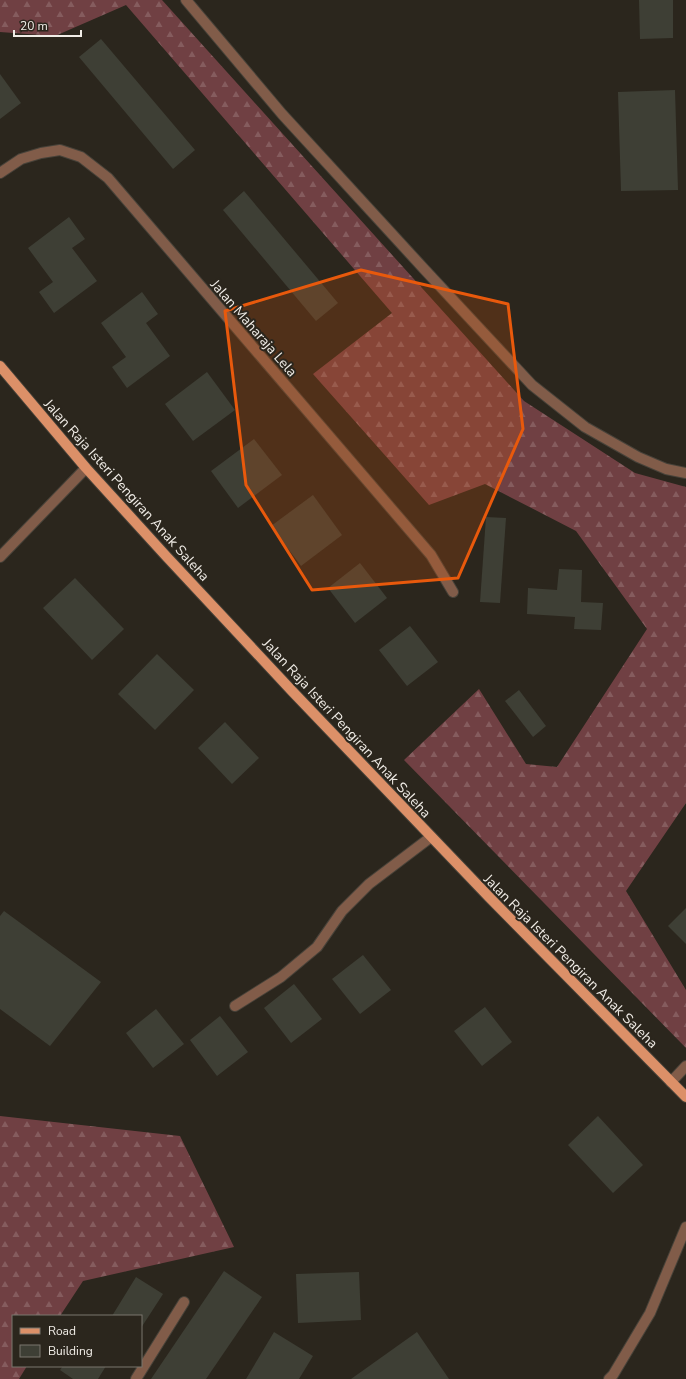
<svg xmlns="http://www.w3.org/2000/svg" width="686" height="1379" font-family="'Nunito Sans',sans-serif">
	<defs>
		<pattern id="forest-firs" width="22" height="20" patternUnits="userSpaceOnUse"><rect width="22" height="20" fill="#704043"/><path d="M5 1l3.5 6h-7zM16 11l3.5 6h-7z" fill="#855c5e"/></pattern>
	</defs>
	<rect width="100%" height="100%" fill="#2b261d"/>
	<g fill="url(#forest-firs)">
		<path d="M 0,0 L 162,0 L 524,401 L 635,473 L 686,487 L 686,803 L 626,891 L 686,990 L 686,1048 L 404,760 L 479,689 L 526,764 L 557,767 L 647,629 L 576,531 L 485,484 L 429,505 L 313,374 L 392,313 L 126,5 L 55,36 L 0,32 Z"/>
		<path d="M 0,1116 L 180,1136 L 234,1247 L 83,1281 L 60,1316 L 13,1316 L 13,1366 L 27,1366 L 19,1379 L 0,1379 Z"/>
	</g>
	<g fill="#3e3f35">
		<path d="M 639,0 L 673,0 L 673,38 L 640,39 Z"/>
		<path d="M 101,39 L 195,150 L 173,169 L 79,57 Z"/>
		<path d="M 0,74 L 21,103 L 0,119 Z"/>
		<path d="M 675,90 L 678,190 L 621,191 L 618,92 Z"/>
		<path d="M 244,191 L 338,303 L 316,321 L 223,210 Z"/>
		<path d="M 69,217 L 85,239 L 72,248 L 97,281 L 54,313 L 39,292 L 53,282 L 28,248 Z"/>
		<path d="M 142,292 L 158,314 L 146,323 L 170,356 L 127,388 L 112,367 L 126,357 L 101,323 Z"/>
		<path d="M 207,372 L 235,410 L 193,441 L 165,404 Z"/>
		<path d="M 254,439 L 282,475 L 238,508 L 211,471 Z"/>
		<path d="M 313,495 L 342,535 L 301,566 L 271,526 Z"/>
		<path d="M 486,517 L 506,518 L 500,603 L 480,602 Z"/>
		<path d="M 360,563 L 387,598 L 355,623 L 328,588 Z"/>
		<path d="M 559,569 L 582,570 L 581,602 L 603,603 L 601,630 L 574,629 L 575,617 L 527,614 L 528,588 L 557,590 Z"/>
		<path d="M 75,578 L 124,629 L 92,660 L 43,608 Z"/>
		<path d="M 410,626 L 438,662 L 407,686 L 379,650 Z"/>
		<path d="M 157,654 L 194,690 L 155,730 L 118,694 Z"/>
		<path d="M 519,690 L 546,726 L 533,737 L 505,701 Z"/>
		<path d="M 225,722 L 259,758 L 232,784 L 198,748 Z"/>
		<path d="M 686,908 L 686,944 L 668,926 Z"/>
		<path d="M 4,911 L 101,982 L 50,1046 L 0,1009 L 0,916 Z"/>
		<path d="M 363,955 L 391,990 L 360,1014 L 332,979 Z"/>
		<path d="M 294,984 L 322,1019 L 291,1043 L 264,1008 Z"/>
		<path d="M 485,1007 L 512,1042 L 482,1066 L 454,1031 Z"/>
		<path d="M 156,1009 L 184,1044 L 153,1068 L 126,1033 Z"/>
		<path d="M 220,1016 L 248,1052 L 217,1076 L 190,1040 Z"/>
		<path d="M 598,1116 L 643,1165 L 613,1193 L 568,1145 Z"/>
		<path d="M 224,1271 L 262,1297 L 206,1379 L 151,1379 Z"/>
		<path d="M 359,1272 L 361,1320 L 298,1323 L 296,1274 Z"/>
		<path d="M 136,1277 L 163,1294 L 141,1328 L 141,1316 L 112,1316 Z"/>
		<path d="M 274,1332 L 313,1356 L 299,1379 L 246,1379 Z"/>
		<path d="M 417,1332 L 449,1379 L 351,1379 Z"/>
		<path d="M 63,1366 L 106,1366 L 98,1379 L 73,1379 L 60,1370 Z"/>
	</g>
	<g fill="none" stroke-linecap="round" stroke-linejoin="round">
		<defs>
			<g id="service">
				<path d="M 186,0 L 282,114 L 425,270 L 532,385 L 585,427 L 638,457 L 666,469 L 686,473"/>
				<path d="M 0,557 L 86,468"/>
				<path d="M 671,1082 L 686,1066"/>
			</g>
			<g id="minor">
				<path d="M 0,173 L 21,159 L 41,153 L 60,150 L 81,157 L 108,178 L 431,555 L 453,592"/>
				<path d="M 235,1006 L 281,977 L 317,947 L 342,911 L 369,884 L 431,837"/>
				<path d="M 136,1379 L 184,1302"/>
				<path d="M 609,1379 L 613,1375 L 650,1313 L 686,1227"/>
			</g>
			<path id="primary" d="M 0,366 L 86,468 L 166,556 L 292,691 L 490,898 L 686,1097"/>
		</defs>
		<use href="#service" stroke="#474239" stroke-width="12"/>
		<use href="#minor" stroke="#474239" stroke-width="12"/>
		<use href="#primary" stroke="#474239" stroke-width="12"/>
		<use href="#service" stroke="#815c49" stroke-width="10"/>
		<use href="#minor" stroke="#815c49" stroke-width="10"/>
		<use href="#primary" stroke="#dc9068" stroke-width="10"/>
	</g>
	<path fill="#e8590c" fill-opacity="0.2" stroke="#e8590c" stroke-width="3" stroke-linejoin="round" d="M 361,270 L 508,304 L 523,429 L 458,578 L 312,590 L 246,485 L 225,311 Z"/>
	<g text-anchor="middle" stroke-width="4" stroke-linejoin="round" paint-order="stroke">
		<g font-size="14" fill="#f1ede7" stroke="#2b261d">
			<text transform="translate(254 328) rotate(49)" y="5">Jalan Maharaja Lela</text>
			<text transform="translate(127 490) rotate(48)" y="5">Jalan Raja Isteri Pengiran Anak Saleha</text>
			<text transform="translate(347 728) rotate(47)" y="5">Jalan Raja Isteri Pengiran Anak Saleha</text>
			<text transform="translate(571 961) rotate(45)" y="5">Jalan Raja Isteri Pengiran Anak Saleha</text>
		</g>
	</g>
	<rect x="12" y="1315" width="130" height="52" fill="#2b261d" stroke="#7a766e"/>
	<rect x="20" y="1328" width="20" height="6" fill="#dc9068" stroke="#7a766e"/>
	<text x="48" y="1335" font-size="12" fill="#f1ede7">Road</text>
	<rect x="20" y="1345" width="20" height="12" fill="#3e3f35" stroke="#7a766e"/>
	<text x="48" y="1355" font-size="12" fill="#f1ede7">Building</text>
	<path d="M14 30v6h67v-6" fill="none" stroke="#f1ede7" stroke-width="2"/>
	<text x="20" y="30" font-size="12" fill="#f1ede7" stroke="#2b261d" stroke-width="3" paint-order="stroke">20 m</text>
</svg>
